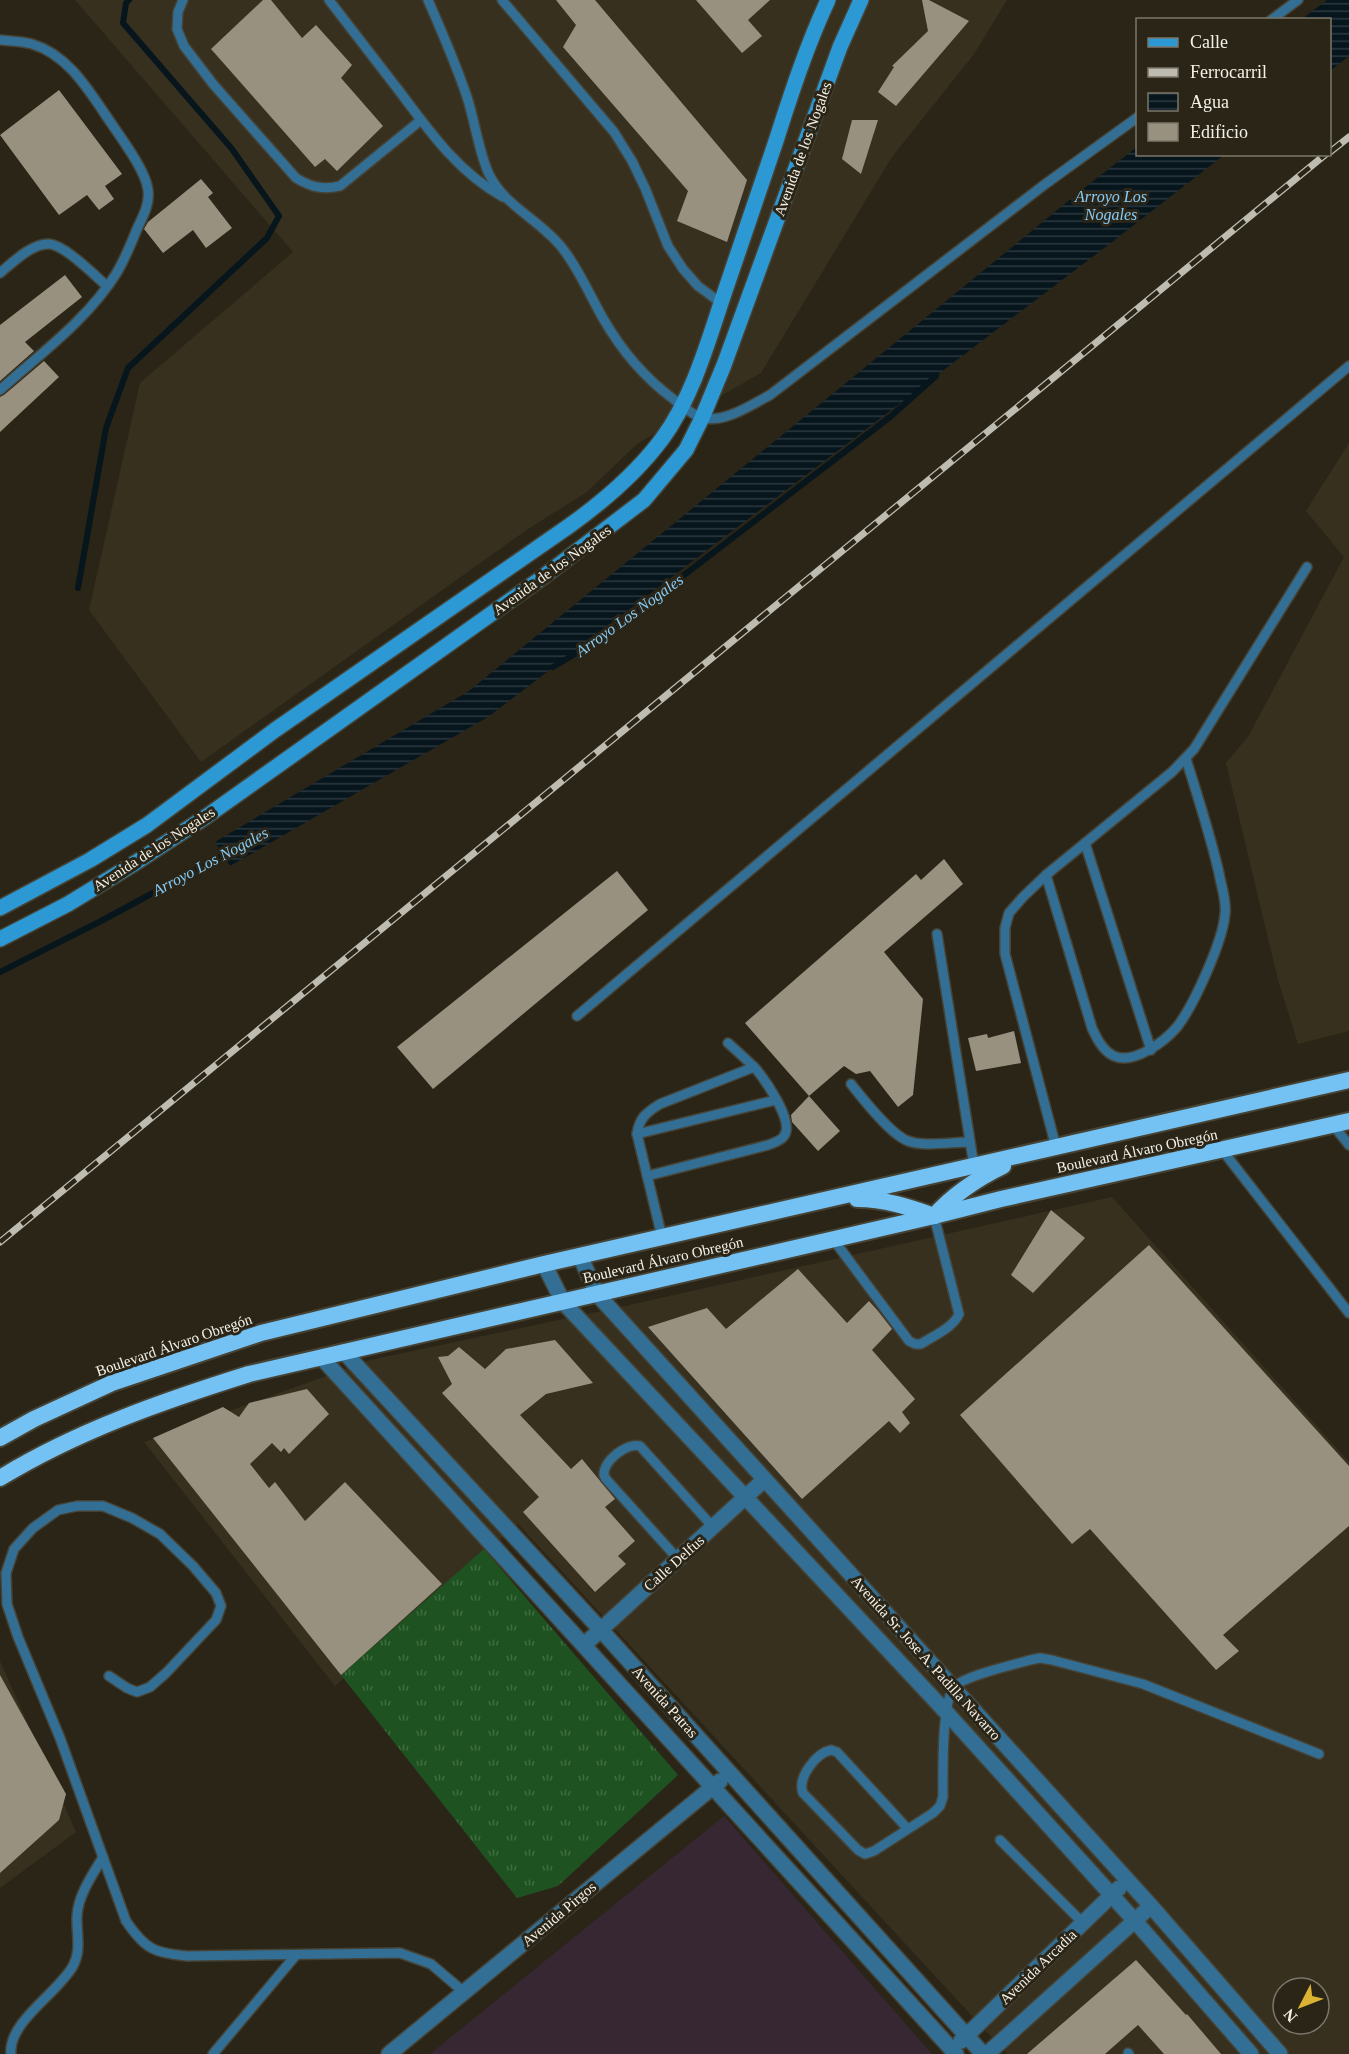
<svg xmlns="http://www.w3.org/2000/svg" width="1349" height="2054" font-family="'Times New Roman',serif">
	<defs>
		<pattern id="grass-tufts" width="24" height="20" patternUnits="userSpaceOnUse" patternTransform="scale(1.5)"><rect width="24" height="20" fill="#1e5321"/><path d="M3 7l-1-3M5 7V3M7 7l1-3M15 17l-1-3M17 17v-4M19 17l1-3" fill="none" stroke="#3f6c41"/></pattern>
		<pattern id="water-rules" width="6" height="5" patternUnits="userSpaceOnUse" patternTransform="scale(1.5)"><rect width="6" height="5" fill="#07151d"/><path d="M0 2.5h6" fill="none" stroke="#2c383e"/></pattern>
	</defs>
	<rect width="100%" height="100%" fill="#2a2517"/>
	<g fill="#37301f" fill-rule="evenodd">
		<path d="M 75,0 L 1007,0 L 974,54 L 892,157 L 761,373 L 637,444 L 587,492 L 528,529 L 201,762 L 89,610 L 140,383 L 293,252 Z"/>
		<path d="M 1349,443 L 1349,1031 L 1298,1044 L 1278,980 L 1226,763 L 1249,735 L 1344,557 L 1306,511 Z"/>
		<path d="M 1112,1197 L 1349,1462 L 1349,2054 L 1007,2054 L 518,1524 L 335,1686 L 144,1442 L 370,1360 L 629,1305 ZM 1283,1988 L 1319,1988 L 1319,2024 L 1283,2024 Z"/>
		<path d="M 0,1661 L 76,1832 L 0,1888 Z"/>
	</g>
	<path fill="#372733" d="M 724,1816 L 932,2054 L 430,2054 Z"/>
	<path fill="url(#grass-tufts)" d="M 484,1549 L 678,1775 L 558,1886 L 517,1898 L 341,1675 Z"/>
	<g fill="url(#water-rules)">
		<path d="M 1327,0 L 1349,0 L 1349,56 L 1330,71 L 1330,20 L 1302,19 Z"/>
		<path d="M 1137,147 L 1138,154 L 1224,155 L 1116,239 L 488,717 L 230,866 L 215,842 L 469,691 L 1088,185 Z"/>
	</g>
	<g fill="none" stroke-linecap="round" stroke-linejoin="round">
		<g stroke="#07151d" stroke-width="6">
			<path d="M 78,588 L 106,428 L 128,368 L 267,238 L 279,216 L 232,149 L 123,23 L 126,3 L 129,0"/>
			<path d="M 553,667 L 602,638 L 890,417 L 936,376"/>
			<path d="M 0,972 L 101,921 L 229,852"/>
		</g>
	</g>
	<g fill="#989180">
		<path d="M 263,0 L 271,0 L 302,38 L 316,25 L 352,65 L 341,78 L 383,126 L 337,171 L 325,159 L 315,167 L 211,49 Z"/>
		<path d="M 556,0 L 595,0 L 747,180 L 727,242 L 677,221 L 688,191 L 563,47 L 576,25 Z"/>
		<path d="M 696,0 L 770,0 L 748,20 L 762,36 L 742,53 Z"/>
		<path d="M 922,0 L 929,0 L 969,21 L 896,106 L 878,92 L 894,67 L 892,66 L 928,31 Z"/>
		<path d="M 59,90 L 122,174 L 105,186 L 114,199 L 99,210 L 87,195 L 59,215 L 0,135 Z"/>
		<path d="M 852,120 L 878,120 L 861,174 L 842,159 Z"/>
		<path d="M 201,179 L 213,193 L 208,197 L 232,228 L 206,248 L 193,230 L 163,253 L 144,229 L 148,222 Z"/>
		<path d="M 65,275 L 82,297 L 25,342 L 34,351 L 0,381 L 0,325 Z"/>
		<path d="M 44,361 L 59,377 L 0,432 L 0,397 L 4,395 Z"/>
		<path d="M 944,859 L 963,884 L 884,952 L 923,999 L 913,1095 L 898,1107 L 870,1071 L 856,1074 L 844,1066 L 809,1096 L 745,1023 L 916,874 L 921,880 Z"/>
		<path d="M 617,871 L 648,910 L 433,1089 L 397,1047 Z"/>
		<path d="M 1014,1031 L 1021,1063 L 976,1071 L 968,1038 L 987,1034 L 988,1038 Z"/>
		<path d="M 809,1096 L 840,1131 L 818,1151 L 792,1122 L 791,1115 Z"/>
		<path d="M 1051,1210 L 1085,1238 L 1033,1293 L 1011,1275 Z"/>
		<path d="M 1149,1245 L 1349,1466 L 1349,1526 L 1223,1635 L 1239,1651 L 1216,1670 L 1090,1529 L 1072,1544 L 960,1415 Z"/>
		<path d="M 798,1269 L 847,1323 L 869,1301 L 878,1311 L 892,1329 L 872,1350 L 915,1399 L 902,1412 L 910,1423 L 900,1433 L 889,1421 L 802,1499 L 648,1327 L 707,1308 L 726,1329 Z"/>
		<path d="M 555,1340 L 593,1383 L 546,1394 L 520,1415 L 571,1469 L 582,1459 L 615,1499 L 605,1507 L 635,1541 L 618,1556 L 626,1564 L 595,1592 L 523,1512 L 539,1497 L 442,1393 L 452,1384 L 438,1357 L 448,1356 L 459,1347 L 485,1369 L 506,1349 Z"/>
		<path d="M 307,1389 L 329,1414 L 289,1454 L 284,1448 L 281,1452 L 272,1443 L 250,1464 L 269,1488 L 275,1482 L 305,1521 L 345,1482 L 442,1584 L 341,1675 L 153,1438 L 223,1407 L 239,1417 L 249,1403 Z"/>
		<path d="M 0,1675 L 66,1794 L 59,1820 L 0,1873 Z"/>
		<path d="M 1136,1960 L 1186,2015 L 1187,2014 L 1221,2054 L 1164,2054 L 1138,2025 L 1105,2054 L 1027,2054 Z"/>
	</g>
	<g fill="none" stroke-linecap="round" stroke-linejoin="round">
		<defs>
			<g id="service">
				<path d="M 183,0 L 178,12 L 177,29 L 184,46 L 213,84 L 296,178 C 311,187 322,190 340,186 L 421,120"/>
				<path d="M 329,0 C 353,31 376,61 400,92 C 429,131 459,173 503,197"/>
				<path d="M 428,0 C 442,32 456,64 467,97 C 475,122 478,148 488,172 C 503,206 541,220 563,249 C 580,271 590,296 604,320 C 622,351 644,377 672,398 C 680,404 693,416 703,418 C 725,423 751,405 770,395 L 1044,185 L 1138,117"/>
				<path d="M 502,0 L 614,132 L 632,161 L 645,188 L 668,246 L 683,269 L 698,286 L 721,303"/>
				<path d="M 1271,20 L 1298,0"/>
				<path d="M 0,40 C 10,41 22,41 32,44 C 65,54 84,83 103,111 C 115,130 146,169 148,190 C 150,204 143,216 137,229 C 131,244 125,259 116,274 C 87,320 40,354 0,390"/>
				<path d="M 0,273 C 12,263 32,243 49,244 C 65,245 94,275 107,286"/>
				<path d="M 1085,843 L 1151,1050"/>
				<path d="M 1046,875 L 1092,1028 C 1097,1039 1103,1051 1114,1056 C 1134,1065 1165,1041 1177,1027 C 1194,1005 1223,941 1225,914 C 1227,901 1221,886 1219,873 C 1210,834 1198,797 1186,759"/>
				<path d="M 937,934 L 974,1166"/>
				<path d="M 577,1016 L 1349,366"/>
				<path d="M 851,1084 C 863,1099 891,1135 908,1141 C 924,1147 953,1142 970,1142"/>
				<path d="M 1333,1125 L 1349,1145"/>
				<path d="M 637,1134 L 776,1100"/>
				<path d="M 1056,1147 L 1005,954 L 1005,928 L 1009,913 L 1023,897 L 1046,875 L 1172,772 L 1194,749 L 1307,567"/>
				<path d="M 1223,1151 L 1349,1313"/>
				<path d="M 647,1176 L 768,1145 C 773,1143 781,1141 784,1136 C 795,1122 765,1080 756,1069 C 747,1060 737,1051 728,1043"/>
				<path d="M 662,1237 L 637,1134 C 639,1118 647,1112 660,1104 L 754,1067"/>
				<path d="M 833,1239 L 909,1341 L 915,1344 L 921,1344 C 933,1336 953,1328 959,1314 L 934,1216"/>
				<path d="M 678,1559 L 606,1479 L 604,1475 C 603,1461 627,1442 640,1446 L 713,1527"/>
				<path d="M 109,1676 L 127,1688 L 137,1692 L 150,1687 L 166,1673 L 216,1620 L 221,1606 L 216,1593 L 193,1566 L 160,1534 L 132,1518 L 103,1506 L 77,1506 L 58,1510 L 33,1528 L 14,1549 L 6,1573 L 7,1604 L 18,1637 L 60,1738 L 126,1921 C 145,1949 154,1953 187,1956 L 400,1953 L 431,1964 L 465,1993"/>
				<path d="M 907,1828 L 837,1752 L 831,1750 C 816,1753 797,1778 803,1793 L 858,1850 L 865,1854 L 874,1851 L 933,1813 L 940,1806 L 943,1797 C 943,1776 941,1700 955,1686 C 967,1675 1013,1665 1030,1660 L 1040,1658 L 1052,1660 L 1143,1684 L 1319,1754"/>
				<path d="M 1000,1840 L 1083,1923"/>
				<path d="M 1128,2053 L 1129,2054"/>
				<path d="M 11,2054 C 8,2022 57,1994 73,1966 C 82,1949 76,1933 77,1916 C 78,1895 93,1874 103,1857"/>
				<path d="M 213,2054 L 296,1955"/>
			</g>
			<g id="minor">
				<path d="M 580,1256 L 597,1294 L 1151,1906 L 1280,2054"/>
				<path d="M 544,1264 L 563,1302 L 946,1712 L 1135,1921 L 1251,2054"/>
				<path d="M 344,1352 L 601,1630 L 983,2054"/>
				<path d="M 321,1357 L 956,2054"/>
				<path d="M 584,1645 L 764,1480"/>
				<path d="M 961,2041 L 1119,1888"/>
				<path d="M 389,2054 L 720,1781"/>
				<path d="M 987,2054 L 1151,1906"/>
			</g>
			<g id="secondary">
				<path d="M 0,908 L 90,860 L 147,825 L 275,730 L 569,526 C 604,501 636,474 662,439 C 692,398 707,345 723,297 C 741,245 758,193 776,141 C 791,94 807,45 828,0"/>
				<path d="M 0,939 L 68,904 L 135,863 L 207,816 L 543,577 L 644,500 L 686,450 L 702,418 L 724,365 L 840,47 L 861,0"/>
			</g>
			<g id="trunk">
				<path d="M 857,1199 C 885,1199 909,1207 934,1216 C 954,1194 976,1179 1003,1166"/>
				<path d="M 0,1438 L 34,1419 L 112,1383 L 261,1333 L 544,1264 L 1349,1080"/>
				<path d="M 0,1478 C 77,1431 163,1401 249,1374 L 934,1216 L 1001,1199 L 1349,1121"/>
			</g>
		</defs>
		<use href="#service" stroke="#464234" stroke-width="12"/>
		<use href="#minor" stroke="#464234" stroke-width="18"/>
		<use href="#secondary" stroke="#464234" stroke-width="18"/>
		<use href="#trunk" stroke="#464234" stroke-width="20"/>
		<use href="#service" stroke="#336f94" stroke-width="9"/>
		<use href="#minor" stroke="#336f94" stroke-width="15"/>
		<use href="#secondary" stroke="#2c98d4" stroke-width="15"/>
		<use href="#trunk" stroke="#74c2f4" stroke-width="16"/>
		<defs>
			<g id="rail">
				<path d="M 1330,152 L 1349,137"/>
				<path d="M 0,1242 L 1326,154"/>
			</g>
		</defs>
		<use href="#rail" stroke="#bebbb0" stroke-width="7"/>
		<use href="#rail" stroke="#2a2517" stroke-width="4.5" stroke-dasharray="14" stroke-linecap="butt"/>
	</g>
	<g text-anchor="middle" stroke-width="6" stroke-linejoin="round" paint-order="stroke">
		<g font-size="15" fill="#f4f1e7" stroke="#2a2517">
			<text transform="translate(803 149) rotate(-70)" y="5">Avenida de los Nogales</text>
			<text transform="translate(552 570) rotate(-36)" y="5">Avenida de los Nogales</text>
			<text transform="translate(154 849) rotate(-33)" y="5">Avenida de los Nogales</text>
			<text transform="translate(1137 1151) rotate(-12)" y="5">Boulevard Álvaro Obregón</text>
			<text transform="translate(663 1260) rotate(-13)" y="5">Boulevard Álvaro Obregón</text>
			<text transform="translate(174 1345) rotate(-19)" y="5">Boulevard Álvaro Obregón</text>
			<text transform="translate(674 1563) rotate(-42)" y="5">Calle Delfus</text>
			<text transform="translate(926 1658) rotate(48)" y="5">Avenida Sr. Jose A. Padilla Navarro</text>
			<text transform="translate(665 1702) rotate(48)" y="5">Avenida Patras</text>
			<text transform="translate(559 1914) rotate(-40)" y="5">Avenida Pirgos</text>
			<text transform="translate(1038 1967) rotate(-44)" y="5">Avenida Arcadia</text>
		</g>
		<g font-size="16" font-style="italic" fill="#85ccf9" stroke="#2a2517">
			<text x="1111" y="202">Arroyo Los<tspan x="1111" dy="18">Nogales</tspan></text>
			<text transform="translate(629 615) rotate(-36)" y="6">Arroyo Los Nogales</text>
			<text transform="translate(210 861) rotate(-28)" y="6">Arroyo Los Nogales</text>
		</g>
	</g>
	<rect x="1136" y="18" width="195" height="138" fill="#2a2517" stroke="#7b776a" stroke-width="1.5"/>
	<rect x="1148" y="38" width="30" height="9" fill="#2c98d4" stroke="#7b776a" stroke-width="1.5"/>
	<text x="1190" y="48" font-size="18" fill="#f4f1e7">Calle</text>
	<rect x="1148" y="68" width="30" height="9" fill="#bebbb0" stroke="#7b776a" stroke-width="1.5"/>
	<text x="1190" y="78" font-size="18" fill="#f4f1e7">Ferrocarril</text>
	<rect x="1148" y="93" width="30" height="18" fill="url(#water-rules)" stroke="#7b776a" stroke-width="1.5"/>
	<text x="1190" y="108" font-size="18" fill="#f4f1e7">Agua</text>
	<rect x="1148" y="123" width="30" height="18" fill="#989180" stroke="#7b776a" stroke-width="1.5"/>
	<text x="1190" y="138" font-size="18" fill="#f4f1e7">Edificio</text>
	<g transform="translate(1301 2006) rotate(228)"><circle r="28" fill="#2a2517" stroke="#7b776a" stroke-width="1.5"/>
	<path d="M0-4.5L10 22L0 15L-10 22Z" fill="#dbb233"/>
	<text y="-9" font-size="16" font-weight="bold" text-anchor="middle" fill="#f4f1e7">N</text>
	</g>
</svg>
